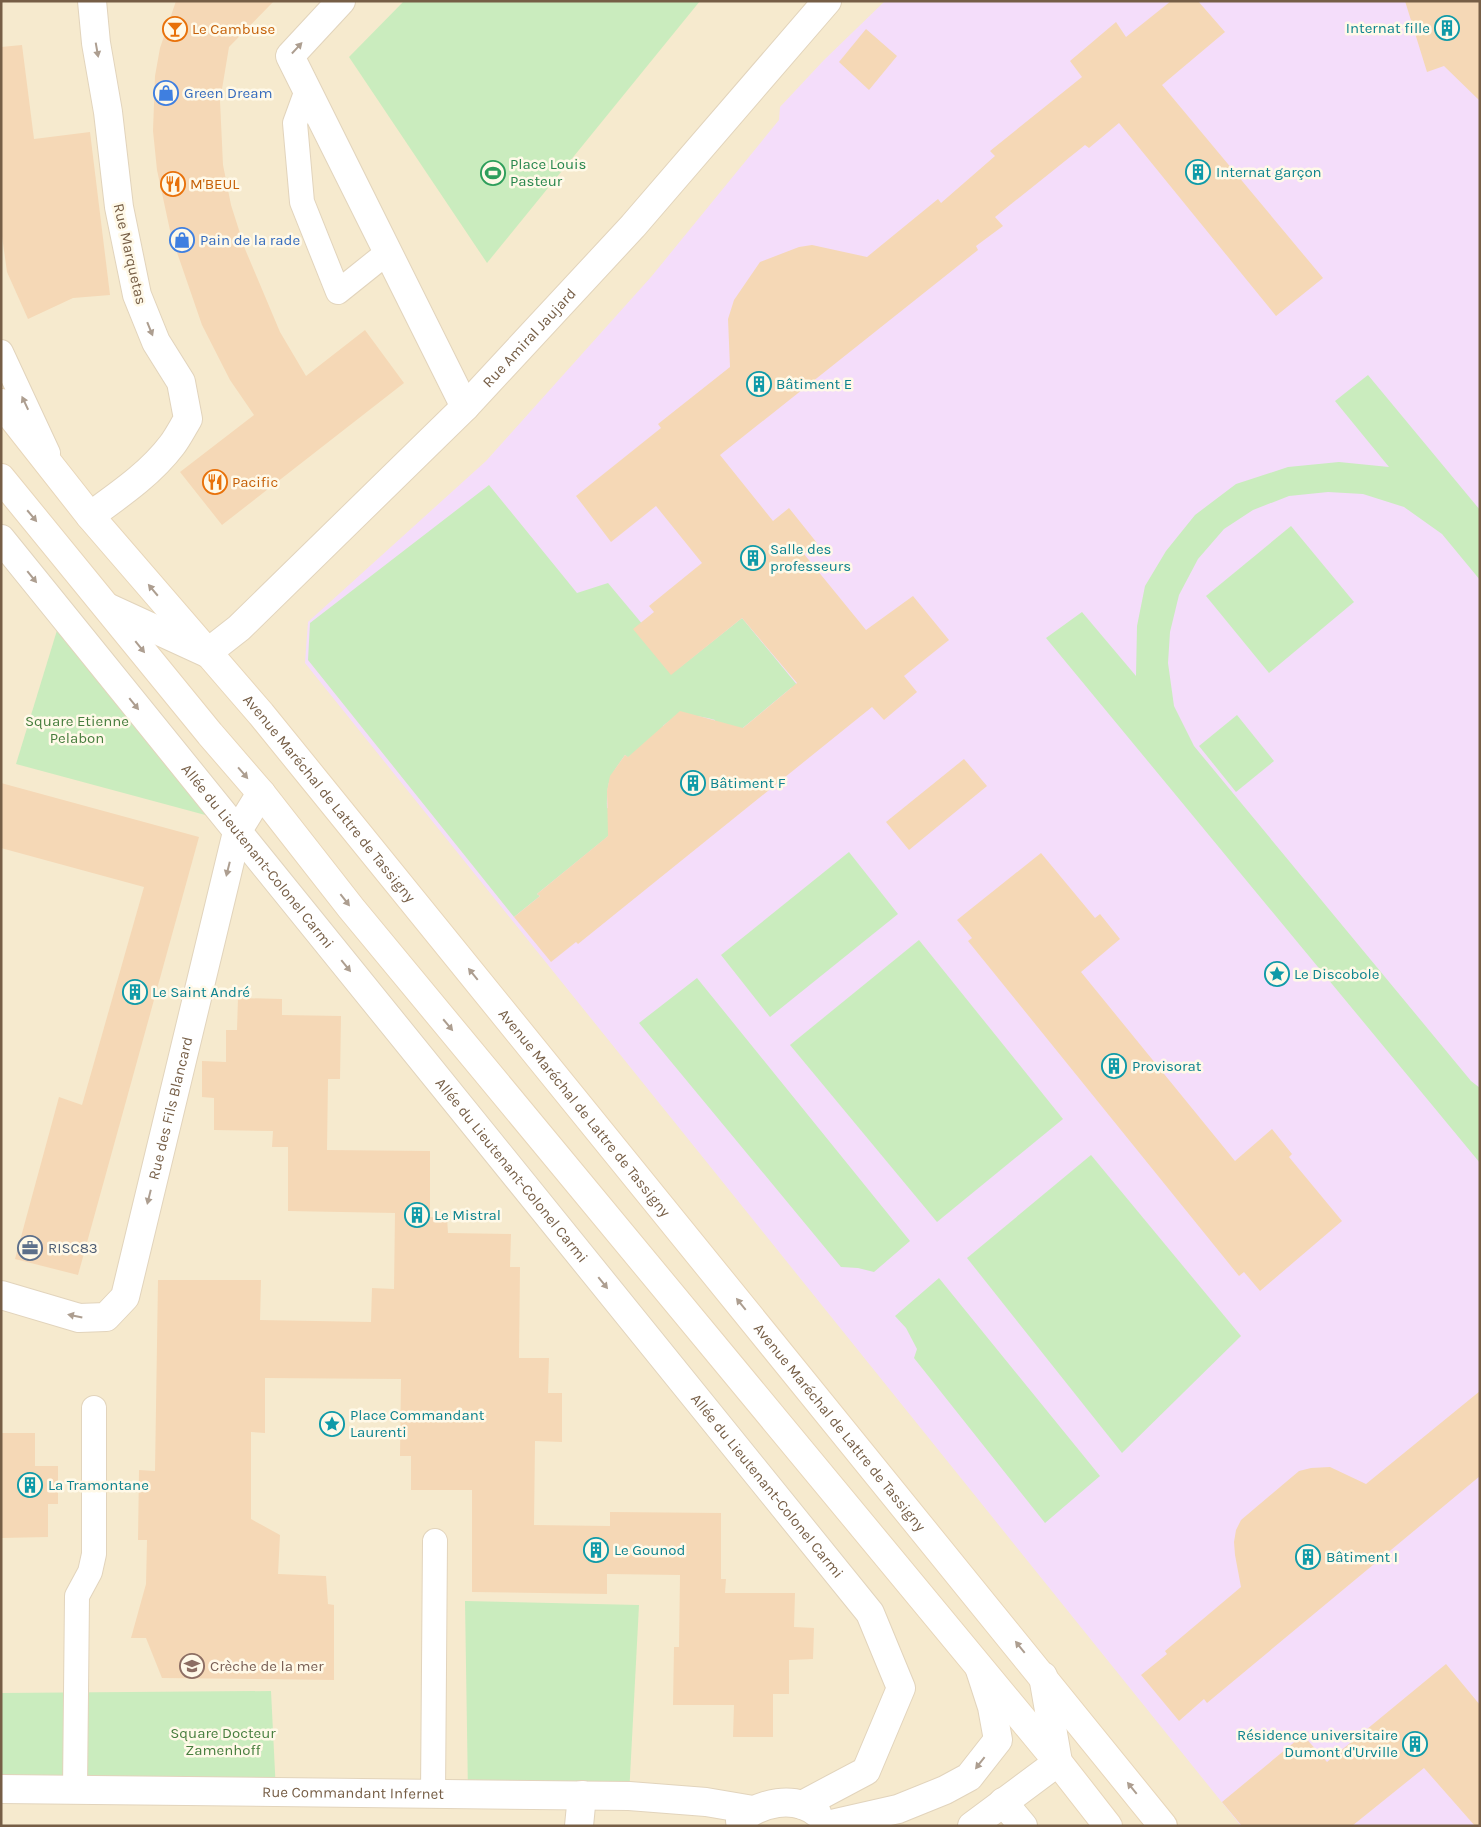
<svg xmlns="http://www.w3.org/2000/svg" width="1481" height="1827" font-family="Karla,sans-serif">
	<rect width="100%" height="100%" fill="#fef7e0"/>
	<rect fill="#f6eace" x="1" y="1" width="1479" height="1825"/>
	<path fill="#f4ddfa" d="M 885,1 L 1480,1 L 1480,1826 L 1241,1826 L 305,663 L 308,622 L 486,461 L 651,277 L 779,120 L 780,107 L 824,60 Z"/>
	<g fill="#caecbe">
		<path d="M 404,1 L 700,1 L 487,263 L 349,57 Z"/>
		<path d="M 1368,375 L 1480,510 L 1480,580 L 1442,534 L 1404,507 L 1363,494 L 1328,492 L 1289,496 L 1253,510 L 1224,529 L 1198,559 L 1179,595 L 1170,632 L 1168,663 L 1174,706 L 1194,746 L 1471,1081 L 1480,1088 L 1480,1163 L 1046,638 L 1082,612 L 1136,676 L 1137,626 L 1145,586 L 1166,551 L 1195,515 L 1236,484 L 1288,467 L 1339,462 L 1389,467 L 1335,401 Z"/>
		<path d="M 489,485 L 577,593 L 608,583 L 679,668 L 742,618 L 798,686 L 791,688 L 715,751 L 710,745 L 715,720 C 696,715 679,712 663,726 L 670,745 L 642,769 L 625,755 C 609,778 607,780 607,808 L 638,812 L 537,894 L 540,896 L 514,917 L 308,660 L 310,623 Z"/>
		<path d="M 1291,526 L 1354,602 L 1269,673 L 1206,596 Z"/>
		<path d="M 58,627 L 209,816 L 16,764 Z"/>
		<path d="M 1237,715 L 1274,761 L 1236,792 L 1199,746 Z"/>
		<path d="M 849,852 L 898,914 L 770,1017 L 721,955 Z"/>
		<path d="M 919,940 L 1063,1119 L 937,1222 L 790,1045 Z"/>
		<path d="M 697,978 L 910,1241 L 874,1272 L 858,1268 L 841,1267 L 639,1023 Z"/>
		<path d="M 1091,1155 L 1241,1336 L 1122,1453 L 967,1258 Z"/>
		<path d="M 939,1278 L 1100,1476 L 1045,1523 L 914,1358 L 917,1349 L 906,1328 L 895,1316 Z"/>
		<path d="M 465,1601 L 639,1605 L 629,1796 L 468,1794 Z"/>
		<path d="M 271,1691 L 276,1792 L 1,1789 L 1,1693 Z"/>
	</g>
	<g fill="#f5d8b6">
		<path d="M 176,1 L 274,1 L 229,47 L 220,101 L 223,165 L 231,205 L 245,249 L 280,332 L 306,376 L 365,330 L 404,383 L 222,525 L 180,472 L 254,415 L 230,380 L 202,325 L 171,235 L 157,170 L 153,131 L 155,76 L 160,48 Z"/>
		<path d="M 1171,1 L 1198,1 L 1225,32 L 1162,85 L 1323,278 L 1276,316 L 1119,123 L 1089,148 L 1085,145 L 995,217 L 1003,226 L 976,246 L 978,250 L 720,455 L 773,521 L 789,508 L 817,543 L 804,554 L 866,630 L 913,596 L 949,640 L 904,676 L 917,692 L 884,720 L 872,707 L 578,944 L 576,942 L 551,962 L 514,917 L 540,896 L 537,894 L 608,836 L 607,791 L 610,776 L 625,755 L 628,757 L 680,711 L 743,728 L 797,683 L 742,618 L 671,675 L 633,629 L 654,612 L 649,606 L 702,563 L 656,506 L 611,542 L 576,496 L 661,428 L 658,424 L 730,367 L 728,319 L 734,300 L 760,262 L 799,247 L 812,245 L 867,257 L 938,199 L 941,203 L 995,156 L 990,151 L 1082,77 L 1070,61 L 1116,22 L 1126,37 Z"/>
		<path d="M 1405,1 L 1480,1 L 1480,101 L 1444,66 L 1427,72 Z"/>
		<path d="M 866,29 L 897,56 L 869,90 L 839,62 Z"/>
		<path d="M 22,45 L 34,139 L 90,132 L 110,295 L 73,298 L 28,319 L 7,272 L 1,229 L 1,47 Z"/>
		<path d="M 964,759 L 987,786 L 909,850 L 886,822 Z"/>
		<path d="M 1,783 L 199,837 L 78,1275 L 15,1259 L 59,1097 L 82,1105 L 144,887 L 1,848 Z"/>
		<path d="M 1041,853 L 1095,918 L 1100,914 L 1120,939 L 1081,972 L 1235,1161 L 1272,1129 L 1292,1154 L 1289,1157 L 1342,1221 L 1260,1291 L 1244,1272 L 1239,1276 L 968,941 L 972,938 L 957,920 Z"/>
		<path d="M 238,998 L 282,999 L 282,1015 L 341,1016 L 340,1079 L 328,1079 L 327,1150 L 430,1151 L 430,1217 L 447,1218 L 448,1233 L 511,1234 L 510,1267 L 520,1267 L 519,1358 L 549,1358 L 548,1393 L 562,1393 L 562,1442 L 535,1441 L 534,1525 L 610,1526 L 610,1512 L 721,1513 L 721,1579 L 726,1579 L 725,1593 L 795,1593 L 794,1627 L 814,1628 L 813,1659 L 789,1660 L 789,1694 L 773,1694 L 773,1737 L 733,1737 L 734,1705 L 673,1705 L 674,1647 L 679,1647 L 680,1575 L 607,1574 L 607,1594 L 472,1592 L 472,1490 L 411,1490 L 411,1456 L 400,1456 L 401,1379 L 265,1378 L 265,1433 L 251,1432 L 251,1519 L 280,1535 L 278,1574 L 326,1576 L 328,1604 L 334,1605 L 334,1680 L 162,1678 L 146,1638 L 131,1638 L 146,1584 L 147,1540 L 138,1540 L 139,1470 L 155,1471 L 158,1280 L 261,1280 L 260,1320 L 371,1322 L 372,1288 L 394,1289 L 395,1213 L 288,1211 L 288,1147 L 272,1147 L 273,1131 L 214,1130 L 214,1098 L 202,1097 L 202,1061 L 226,1062 L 226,1030 L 237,1030 Z"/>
		<path d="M 1480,1391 L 1480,1476 L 1207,1703 L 1204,1699 L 1179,1721 L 1141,1675 L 1167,1654 L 1165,1651 L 1241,1587 L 1235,1555 L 1234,1542 L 1236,1530 L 1241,1520 L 1299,1471 L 1311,1468 L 1330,1467 L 1366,1484 Z"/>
		<path d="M 1,1433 L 35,1433 L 35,1466 L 58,1466 L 58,1504 L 48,1504 L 48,1537 L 1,1538 Z"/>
		<path d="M 1446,1664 L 1480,1705 L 1480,1826 L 1475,1826 L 1424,1768 L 1352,1826 L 1242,1826 L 1222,1802 L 1303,1735 L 1327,1762 Z"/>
	</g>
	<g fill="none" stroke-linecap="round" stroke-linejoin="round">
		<defs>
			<g id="lane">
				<path d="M 307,90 L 295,123 L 302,202 L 338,292 L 388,252"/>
				<path d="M 1,352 L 48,453"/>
				<path d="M 75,1790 L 77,1596 L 90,1572 L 94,1554 L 94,1408"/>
				<path d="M 433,1794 L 435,1541"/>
			</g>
			<g id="street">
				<path d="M 341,1 L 290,56 L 465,407"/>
				<path d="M 90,516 C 119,495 150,474 172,445 C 178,437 183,427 188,419 L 181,382 L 156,342 L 137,295 L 119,207 L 108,112 L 96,43 L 92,1"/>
				<path id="s1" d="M 1,539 L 870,1613 L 901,1688 L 866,1771 L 802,1805"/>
				<path id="s2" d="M 109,608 L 207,653 L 239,628 L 465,407 L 633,226 L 827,1"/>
				<path id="s3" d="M 1,1295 L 79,1318 L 106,1317 L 125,1297 L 237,832 L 261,793"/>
				<path id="s4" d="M 1,1789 L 629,1796 L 706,1802 L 753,1810"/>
				<path d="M 1003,1802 L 1023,1826"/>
				<path d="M 740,1821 C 760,1802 794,1795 817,1813"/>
				<path d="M 832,1824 L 898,1809 L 945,1790 L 969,1777 L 998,1740 L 992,1707 L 980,1670"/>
				<path d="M 579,1826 L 582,1795"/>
				<path d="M 972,1826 L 1058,1762 L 1043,1676"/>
			</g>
			<g id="secondary">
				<path id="s5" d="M 1,403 L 90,516 L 261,714 L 317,783 L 1163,1826"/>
				<path d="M 1,478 L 210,734 L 261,793 L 351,908 L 1058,1762 L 1108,1826"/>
			</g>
		</defs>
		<use href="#lane" stroke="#e2d4bc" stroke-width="26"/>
		<use href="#street" stroke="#e2d4bc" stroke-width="30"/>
		<use href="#secondary" stroke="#e8d6b9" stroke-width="30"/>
		<use href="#lane" stroke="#fff" stroke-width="24"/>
		<use href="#street" stroke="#fff" stroke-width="28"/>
		<use href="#secondary" stroke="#fff" stroke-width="28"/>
	</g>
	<defs><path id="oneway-solid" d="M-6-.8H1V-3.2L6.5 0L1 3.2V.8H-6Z" transform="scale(1.25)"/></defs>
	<g fill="#ad9e90">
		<use href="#oneway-solid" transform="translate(297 48) rotate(-47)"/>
		<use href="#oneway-solid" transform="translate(97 50) rotate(80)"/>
		<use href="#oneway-solid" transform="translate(150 329) rotate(68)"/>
		<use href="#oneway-solid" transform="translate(25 403) rotate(-115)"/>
		<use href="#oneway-solid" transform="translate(32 516) rotate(50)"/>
		<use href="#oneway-solid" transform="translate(32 577) rotate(51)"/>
		<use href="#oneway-solid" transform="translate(153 590) rotate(-130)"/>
		<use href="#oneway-solid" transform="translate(140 647) rotate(51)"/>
		<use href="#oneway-solid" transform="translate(134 704) rotate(51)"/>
		<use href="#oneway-solid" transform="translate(243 773) rotate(49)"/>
		<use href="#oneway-solid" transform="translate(228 869) rotate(104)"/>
		<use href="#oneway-solid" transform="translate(345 900) rotate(52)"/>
		<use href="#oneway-solid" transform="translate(346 966) rotate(51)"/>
		<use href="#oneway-solid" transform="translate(473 974) rotate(-129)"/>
		<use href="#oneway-solid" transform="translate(448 1025) rotate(50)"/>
		<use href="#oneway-solid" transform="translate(149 1197) rotate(104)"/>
		<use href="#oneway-solid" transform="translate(603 1283) rotate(51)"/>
		<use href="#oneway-solid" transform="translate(741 1304) rotate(-129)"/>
		<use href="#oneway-solid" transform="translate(75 1316) rotate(-168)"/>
		<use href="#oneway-solid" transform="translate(1020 1647) rotate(-129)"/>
		<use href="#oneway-solid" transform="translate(980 1763) rotate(128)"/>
		<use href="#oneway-solid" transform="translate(1132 1788) rotate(-129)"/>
	</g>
	<defs>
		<symbol id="building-ring" viewBox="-11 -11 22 22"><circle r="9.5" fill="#fff9e8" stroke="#0f9aa8" stroke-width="1.5"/><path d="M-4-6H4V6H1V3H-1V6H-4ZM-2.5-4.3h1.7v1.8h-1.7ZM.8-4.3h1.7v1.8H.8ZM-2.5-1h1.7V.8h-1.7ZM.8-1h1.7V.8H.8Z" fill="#0f9aa8"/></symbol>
		<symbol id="bar-ring" viewBox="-11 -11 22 22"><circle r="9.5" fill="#fff9e8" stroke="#e8710a" stroke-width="1.5"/><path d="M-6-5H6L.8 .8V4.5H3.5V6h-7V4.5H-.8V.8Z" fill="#e8710a"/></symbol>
		<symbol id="shop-ring" viewBox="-11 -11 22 22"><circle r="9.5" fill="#fff9e8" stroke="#3f7fe0" stroke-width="1.5"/><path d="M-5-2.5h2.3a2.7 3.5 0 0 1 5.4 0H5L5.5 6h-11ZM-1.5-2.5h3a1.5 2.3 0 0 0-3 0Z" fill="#3f7fe0"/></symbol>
		<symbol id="stadium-ring" viewBox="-11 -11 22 22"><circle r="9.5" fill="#fff9e8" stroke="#2e9e5b" stroke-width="1.5"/><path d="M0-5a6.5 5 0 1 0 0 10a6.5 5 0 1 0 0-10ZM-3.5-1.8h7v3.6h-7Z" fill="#2e9e5b"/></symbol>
		<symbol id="restaurant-ring" viewBox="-11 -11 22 22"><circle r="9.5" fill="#fff9e8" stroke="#e8710a" stroke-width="1.5"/><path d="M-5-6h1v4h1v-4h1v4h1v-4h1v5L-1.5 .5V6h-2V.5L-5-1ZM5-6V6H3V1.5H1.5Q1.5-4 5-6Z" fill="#e8710a"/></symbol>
		<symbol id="sight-ring" viewBox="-11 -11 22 22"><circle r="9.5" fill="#fff9e8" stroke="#0f9aa8" stroke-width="1.5"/><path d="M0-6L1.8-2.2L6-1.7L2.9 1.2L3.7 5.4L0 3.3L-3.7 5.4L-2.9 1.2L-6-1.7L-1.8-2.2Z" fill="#0f9aa8"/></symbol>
		<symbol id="office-ring" viewBox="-11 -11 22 22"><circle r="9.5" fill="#fff9e8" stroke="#5c6f8a" stroke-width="1.5"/><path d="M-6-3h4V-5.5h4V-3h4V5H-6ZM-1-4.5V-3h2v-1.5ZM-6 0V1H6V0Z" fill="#5c6f8a"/></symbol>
		<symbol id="school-ring" viewBox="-11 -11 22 22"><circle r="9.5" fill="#fff9e8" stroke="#8d6e63" stroke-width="1.5"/><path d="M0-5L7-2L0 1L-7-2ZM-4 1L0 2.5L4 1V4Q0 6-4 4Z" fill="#8d6e63"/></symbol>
	</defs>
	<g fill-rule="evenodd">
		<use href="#building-ring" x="1433" y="14" width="28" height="28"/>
		<use href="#bar-ring" x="161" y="15" width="28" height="28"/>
		<use href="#shop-ring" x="152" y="79" width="28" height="28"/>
		<use href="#building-ring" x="1184" y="158" width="28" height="28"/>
		<use href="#stadium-ring" x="479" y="159" width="28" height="28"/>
		<use href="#restaurant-ring" x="159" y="170" width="28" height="28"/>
		<use href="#shop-ring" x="168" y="226" width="28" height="28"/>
		<use href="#building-ring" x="745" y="370" width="28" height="28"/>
		<use href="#restaurant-ring" x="201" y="468" width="28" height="28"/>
		<use href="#building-ring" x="739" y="544" width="28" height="28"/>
		<use href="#building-ring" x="679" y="769" width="28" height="28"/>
		<use href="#sight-ring" x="1263" y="960" width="28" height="28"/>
		<use href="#building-ring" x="121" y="978" width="28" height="28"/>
		<use href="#building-ring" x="1100" y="1052" width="28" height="28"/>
		<use href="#building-ring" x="403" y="1201" width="28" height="28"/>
		<use href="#office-ring" x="16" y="1234" width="28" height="28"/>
		<use href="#sight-ring" x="318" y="1410" width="28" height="28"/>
		<use href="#building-ring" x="16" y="1471" width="28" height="28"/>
		<use href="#building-ring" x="582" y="1536" width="28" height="28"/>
		<use href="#building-ring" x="1294" y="1543" width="28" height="28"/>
		<use href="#school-ring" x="178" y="1652" width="28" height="28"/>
		<use href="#building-ring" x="1401" y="1730" width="28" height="28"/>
	</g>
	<g text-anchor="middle" stroke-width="5" stroke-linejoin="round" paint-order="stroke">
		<g font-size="15" fill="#0d838f" stroke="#fff9e8" text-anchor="start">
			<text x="1430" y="33" text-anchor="end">Internat fille</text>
			<text x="1216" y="177">Internat garçon</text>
			<text x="776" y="389">Bâtiment E</text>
			<text x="770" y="554">Salle des<tspan x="770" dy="17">professeurs</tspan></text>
			<text x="710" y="788">Bâtiment F</text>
			<text x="1294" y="979">Le Discobole</text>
			<text x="152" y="997">Le Saint André</text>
			<text x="1132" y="1071">Provisorat</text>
			<text x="434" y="1220">Le Mistral</text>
			<text x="350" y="1420">Place Commandant<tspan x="350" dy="17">Laurenti</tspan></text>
			<text x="48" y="1490">La Tramontane</text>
			<text x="614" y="1555">Le Gounod</text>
			<text x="1326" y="1562">Bâtiment I</text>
			<text x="1398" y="1740" text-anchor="end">Résidence universitaire<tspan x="1398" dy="17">Dumont d'Urville</tspan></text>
		</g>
		<g font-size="15" fill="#c56008" stroke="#fff9e8" text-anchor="start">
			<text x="192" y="34">Le Cambuse</text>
			<text x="190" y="189">M'BEUL</text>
			<text x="232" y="487">Pacific</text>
		</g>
		<g font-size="15" fill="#366cbe" stroke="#fff9e8" text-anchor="start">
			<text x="184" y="98">Green Dream</text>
			<text x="200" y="245">Pain de la rade</text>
		</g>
		<g font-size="15" fill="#27864d" stroke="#fff9e8" text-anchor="start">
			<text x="510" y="169">Place Louis<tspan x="510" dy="17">Pasteur</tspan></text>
		</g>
		<g font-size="15" fill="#765e46" stroke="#fff9e8">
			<text transform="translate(130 254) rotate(77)" y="5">Rue Marquetas</text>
			<text dy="5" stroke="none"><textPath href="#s2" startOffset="559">Rue Amiral Jaujard</textPath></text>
			<text dy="5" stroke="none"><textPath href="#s5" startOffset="514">Avenue Maréchal de Lattre de Tassigny</textPath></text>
			<text dy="5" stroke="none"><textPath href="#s1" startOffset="408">Allée du Lieutenant-Colonel Carmi</textPath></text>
			<text dy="5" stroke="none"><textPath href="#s3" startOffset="330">Rue des Fils Blancard</textPath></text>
			<text dy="5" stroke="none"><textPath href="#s5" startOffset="919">Avenue Maréchal de Lattre de Tassigny</textPath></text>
			<text dy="5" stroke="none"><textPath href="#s1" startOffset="812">Allée du Lieutenant-Colonel Carmi</textPath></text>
			<text dy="5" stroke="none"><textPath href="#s5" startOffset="1324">Avenue Maréchal de Lattre de Tassigny</textPath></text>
			<text dy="5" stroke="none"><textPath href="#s1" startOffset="1218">Allée du Lieutenant-Colonel Carmi</textPath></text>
			<text dy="5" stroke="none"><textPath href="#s4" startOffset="352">Rue Commandant Infernet</textPath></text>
		</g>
		<g font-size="15" fill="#467d3d" stroke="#fff9e8">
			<text x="77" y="726">Square Etienne<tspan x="77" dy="17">Pelabon</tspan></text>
			<text x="223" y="1738">Square Docteur<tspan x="223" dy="17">Zamenhoff</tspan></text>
		</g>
		<g font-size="15" fill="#4e5e75" stroke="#fff9e8" text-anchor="start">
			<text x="48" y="1253">RISC83</text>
		</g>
		<g font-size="15" fill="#785e54" stroke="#fff9e8" text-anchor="start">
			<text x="210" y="1671">Crèche de la mer</text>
		</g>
	</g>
	<rect width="1481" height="1827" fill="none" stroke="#765e46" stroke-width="5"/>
</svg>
